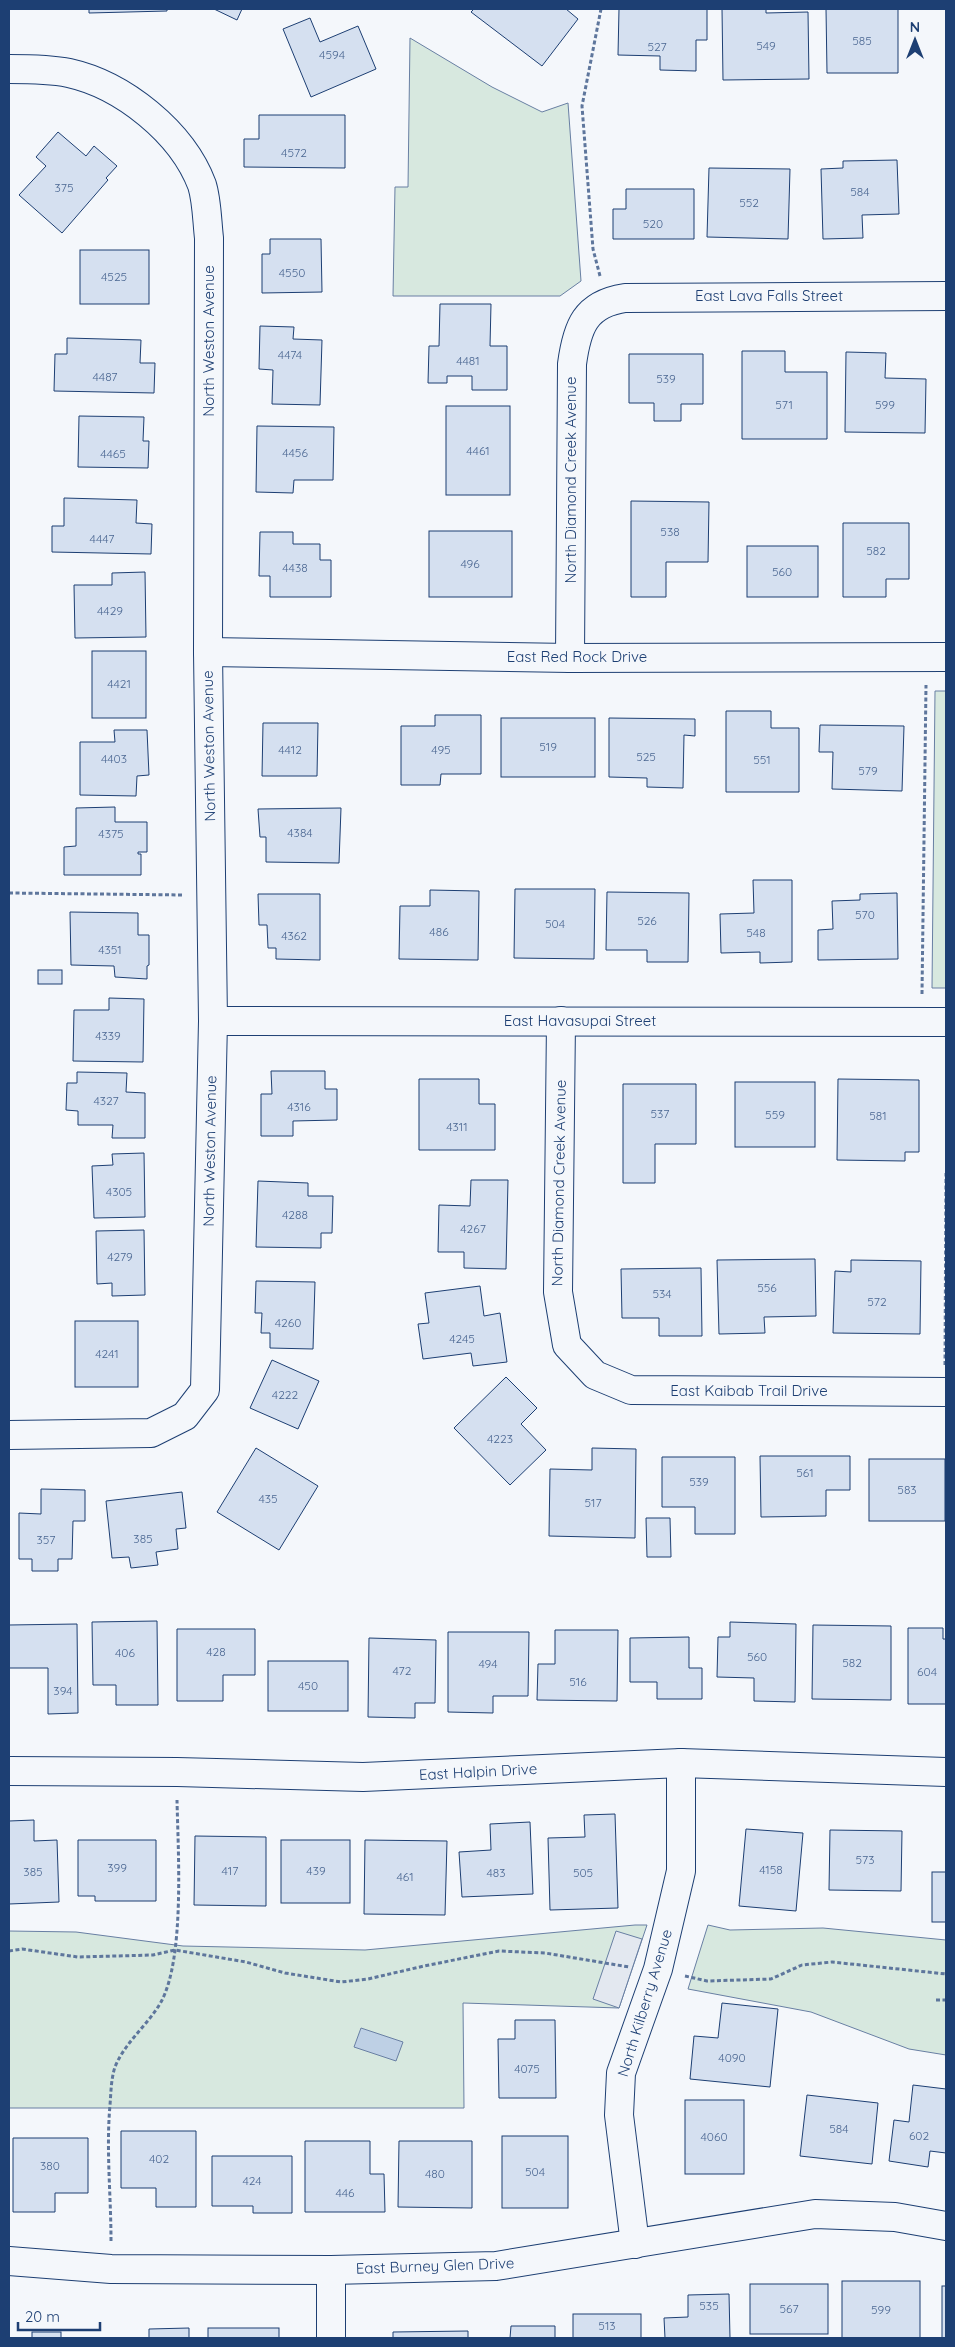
<svg xmlns="http://www.w3.org/2000/svg" width="955" height="2347" font-family="Quicksand,sans-serif">
	<rect width="100%" height="100%" fill="#f4f7fb"/>
	<g fill="#d7e8df" stroke="#687fa3">
		<path d="M 410,38 L 492,87 L 542,112 L 568,103 L 581,281 L 560,296 L 393,296 L 395,187 L 408,187 Z"/>
		<path d="M 935,691 L 946,691 L 946,988 L 932,988 Z"/>
		<path d="M 635,1925 L 647,1925 L 619,2008 L 463,2003 L 464,2108 L 9,2108 L 9,1931 L 76,1932 L 183,1946 L 365,1950 Z"/>
		<path d="M 708,1925 L 730,1930 L 823,1928 L 946,1940 L 946,2055 L 909,2049 L 811,2012 L 688,1989 Z"/>
	</g>
	<path fill="#e3e8f0" stroke="#687fa3" d="M 616,1931 L 642,1939 L 619,2008 L 593,1999 Z"/>
	<path fill="#bed0e5" stroke="#687fa3" d="M 361,2028 L 403,2042 L 396,2061 L 354,2047 Z"/>
	<g fill="#d5e0f0" stroke="#1d3f73">
		<path d="M 89,9 L 167,9 L 167,11 L 89,13 Z"/>
		<path d="M 214,9 L 242,9 L 237,20 Z"/>
		<path d="M 474,9 L 566,9 L 578,19 L 542,66 L 471,12 Z"/>
		<path d="M 619,9 L 707,9 L 707,40 L 696,40 L 696,71 L 660,70 L 660,56 L 618,55 Z"/>
		<path d="M 722,9 L 766,9 L 766,13 L 808,12 L 809,79 L 723,80 Z"/>
		<path d="M 826,9 L 898,9 L 898,73 L 827,73 Z"/>
		<path d="M 310,18 L 320,42 L 358,26 L 376,69 L 311,97 L 283,29 Z"/>
		<path d="M 259,115 L 345,115 L 345,168 L 244,167 L 244,139 L 259,139 Z"/>
		<path d="M 58,132 L 86,156 L 94,146 L 117,166 L 106,178 L 108,180 L 62,233 L 19,195 L 46,166 L 36,157 Z"/>
		<path d="M 897,160 L 899,214 L 862,215 L 863,238 L 823,239 L 821,169 L 843,168 L 843,161 Z"/>
		<path d="M 709,168 L 790,169 L 788,239 L 707,237 Z"/>
		<path d="M 626,189 L 694,189 L 694,239 L 613,239 L 613,209 L 626,209 Z"/>
		<path d="M 270,239 L 321,239 L 322,292 L 262,293 L 262,254 L 270,254 Z"/>
		<rect x="80" y="250" width="69" height="54"/>
		<path d="M 440,304 L 491,304 L 490,346 L 507,346 L 507,390 L 472,390 L 472,376 L 447,376 L 447,383 L 428,383 L 429,346 L 439,346 Z"/>
		<path d="M 260,326 L 294,327 L 293,339 L 322,340 L 320,405 L 272,404 L 273,370 L 259,369 Z"/>
		<path d="M 67,338 L 141,340 L 140,363 L 155,363 L 154,393 L 54,391 L 55,354 L 67,354 Z"/>
		<path d="M 742,351 L 785,351 L 785,372 L 827,372 L 827,439 L 742,439 Z"/>
		<path d="M 846,352 L 886,353 L 885,378 L 926,379 L 925,433 L 845,432 Z"/>
		<path d="M 629,354 L 703,354 L 703,404 L 681,404 L 681,421 L 654,421 L 654,403 L 629,403 Z"/>
		<rect x="446" y="406" width="64" height="89"/>
		<path d="M 79,416 L 144,417 L 143,441 L 149,441 L 148,468 L 78,467 Z"/>
		<path d="M 257,426 L 334,427 L 333,480 L 294,480 L 293,493 L 256,492 Z"/>
		<path d="M 64,498 L 137,500 L 136,523 L 152,524 L 151,554 L 52,552 L 52,526 L 64,526 Z"/>
		<path d="M 631,501 L 709,502 L 708,562 L 666,562 L 666,597 L 631,597 Z"/>
		<path d="M 843,523 L 909,523 L 909,579 L 886,579 L 886,597 L 843,597 Z"/>
		<rect x="429" y="531" width="83" height="66"/>
		<path d="M 260,532 L 293,532 L 293,544 L 320,544 L 320,560 L 331,560 L 331,597 L 270,597 L 270,576 L 259,576 Z"/>
		<rect x="747" y="546" width="71" height="51"/>
		<path d="M 145,572 L 146,637 L 75,638 L 74,585 L 112,585 L 112,573 Z"/>
		<rect x="92" y="651" width="54" height="67"/>
		<path d="M 726,711 L 771,711 L 771,728 L 799,728 L 799,792 L 726,792 Z"/>
		<path d="M 435,715 L 481,715 L 481,774 L 441,774 L 440,785 L 401,785 L 401,726 L 435,726 Z"/>
		<rect x="501" y="718" width="94" height="59"/>
		<path d="M 609,718 L 695,719 L 695,736 L 684,735 L 683,788 L 647,787 L 647,778 L 609,777 Z"/>
		<path d="M 263,723 L 318,723 L 317,776 L 262,776 Z"/>
		<path d="M 820,725 L 904,726 L 902,791 L 832,789 L 833,752 L 819,752 Z"/>
		<path d="M 114,730 L 147,730 L 149,775 L 137,776 L 136,796 L 80,795 L 80,742 L 115,742 Z"/>
		<path d="M 115,807 L 115,822 L 147,822 L 147,852 L 138,852 L 138,854 L 141,854 L 141,875 L 64,875 L 64,847 L 76,846 L 76,808 Z"/>
		<path d="M 341,808 L 339,863 L 266,862 L 266,837 L 260,837 L 258,809 Z"/>
		<path d="M 753,880 L 792,880 L 792,962 L 760,963 L 760,952 L 721,953 L 720,914 L 754,913 Z"/>
		<path d="M 515,889 L 595,889 L 594,959 L 514,958 Z"/>
		<path d="M 430,890 L 479,891 L 478,960 L 399,959 L 400,906 L 430,906 Z"/>
		<path d="M 607,892 L 689,893 L 688,962 L 647,962 L 647,950 L 606,950 Z"/>
		<path d="M 897,893 L 898,959 L 818,960 L 818,930 L 833,929 L 832,901 L 860,900 L 860,894 Z"/>
		<path d="M 258,894 L 320,894 L 320,960 L 276,959 L 276,948 L 268,948 L 267,925 L 259,925 Z"/>
		<path d="M 70,912 L 138,913 L 138,935 L 149,935 L 149,965 L 147,966 L 147,979 L 115,977 L 114,966 L 71,965 Z"/>
		<rect x="38" y="970" width="24" height="14"/>
		<path d="M 109,998 L 144,999 L 143,1062 L 73,1061 L 74,1010 L 109,1010 Z"/>
		<path d="M 271,1071 L 325,1071 L 325,1089 L 337,1089 L 337,1120 L 293,1121 L 293,1136 L 261,1136 L 261,1094 L 272,1094 Z"/>
		<path d="M 77,1072 L 127,1073 L 126,1092 L 145,1093 L 145,1138 L 112,1138 L 113,1125 L 78,1125 L 78,1111 L 66,1110 L 67,1083 L 77,1083 Z"/>
		<path d="M 419,1079 L 479,1079 L 479,1104 L 495,1104 L 495,1150 L 419,1150 Z"/>
		<path d="M 838,1079 L 919,1080 L 919,1152 L 905,1152 L 905,1161 L 837,1160 Z"/>
		<rect x="735" y="1082" width="80" height="65"/>
		<path d="M 623,1084 L 696,1084 L 696,1144 L 655,1144 L 655,1183 L 623,1183 Z"/>
		<path d="M 144,1153 L 145,1217 L 94,1218 L 92,1166 L 113,1165 L 112,1154 Z"/>
		<path d="M 471,1180 L 508,1180 L 506,1269 L 464,1268 L 464,1252 L 438,1252 L 439,1205 L 470,1206 Z"/>
		<path d="M 258,1181 L 308,1183 L 308,1196 L 333,1196 L 332,1233 L 321,1233 L 321,1248 L 256,1247 Z"/>
		<path d="M 144,1230 L 145,1295 L 112,1296 L 112,1283 L 97,1284 L 96,1231 Z"/>
		<path d="M 815,1259 L 816,1316 L 764,1317 L 765,1333 L 719,1334 L 717,1260 Z"/>
		<path d="M 851,1260 L 921,1261 L 920,1334 L 833,1333 L 835,1271 L 851,1272 Z"/>
		<path d="M 701,1268 L 702,1336 L 659,1336 L 659,1318 L 622,1318 L 621,1269 Z"/>
		<path d="M 256,1281 L 315,1282 L 313,1349 L 270,1348 L 270,1333 L 261,1333 L 262,1313 L 255,1313 Z"/>
		<path d="M 480,1286 L 484,1316 L 500,1313 L 507,1362 L 473,1366 L 471,1353 L 423,1359 L 418,1324 L 429,1323 L 425,1293 Z"/>
		<rect x="75" y="1321" width="63" height="66"/>
		<path d="M 272,1360 L 319,1381 L 298,1429 L 250,1408 Z"/>
		<path d="M 506,1377 L 537,1408 L 521,1424 L 546,1450 L 510,1485 L 454,1428 Z"/>
		<path d="M 256,1448 L 318,1486 L 279,1550 L 217,1512 Z"/>
		<path d="M 592,1448 L 636,1449 L 635,1538 L 549,1536 L 550,1469 L 592,1470 Z"/>
		<path d="M 760,1456 L 850,1456 L 850,1490 L 826,1490 L 826,1516 L 761,1517 Z"/>
		<path d="M 662,1457 L 735,1457 L 735,1534 L 695,1534 L 695,1507 L 662,1507 Z"/>
		<rect x="869" y="1459" width="76" height="62"/>
		<path d="M 41,1489 L 85,1490 L 85,1521 L 73,1521 L 72,1559 L 58,1559 L 58,1571 L 32,1571 L 32,1559 L 19,1559 L 19,1513 L 41,1514 Z"/>
		<path d="M 182,1492 L 186,1528 L 176,1529 L 178,1549 L 156,1552 L 158,1565 L 131,1568 L 129,1557 L 112,1558 L 106,1501 Z"/>
		<path d="M 646,1518 L 670,1518 L 671,1557 L 647,1557 Z"/>
		<path d="M 157,1621 L 158,1705 L 116,1705 L 116,1685 L 93,1685 L 92,1622 Z"/>
		<path d="M 730,1622 L 796,1624 L 795,1702 L 754,1701 L 754,1678 L 717,1677 L 718,1637 L 730,1637 Z"/>
		<path d="M 77,1624 L 78,1713 L 48,1714 L 48,1668 L 9,1668 L 9,1625 Z"/>
		<path d="M 813,1625 L 891,1626 L 891,1700 L 812,1699 Z"/>
		<path d="M 908,1628 L 943,1628 L 943,1639 L 946,1639 L 946,1704 L 908,1704 Z"/>
		<path d="M 177,1629 L 255,1629 L 255,1675 L 223,1675 L 223,1701 L 177,1701 Z"/>
		<path d="M 555,1630 L 618,1630 L 617,1701 L 537,1700 L 538,1664 L 555,1664 Z"/>
		<path d="M 448,1632 L 529,1632 L 528,1696 L 493,1696 L 493,1713 L 448,1712 Z"/>
		<path d="M 689,1637 L 689,1668 L 702,1668 L 702,1699 L 657,1699 L 657,1682 L 630,1682 L 630,1638 Z"/>
		<path d="M 369,1638 L 436,1640 L 435,1703 L 415,1703 L 415,1718 L 368,1717 Z"/>
		<rect x="268" y="1661" width="80" height="50"/>
		<path d="M 615,1814 L 618,1908 L 550,1910 L 548,1838 L 585,1837 L 584,1815 Z"/>
		<path d="M 34,1820 L 34,1841 L 57,1840 L 59,1902 L 9,1904 L 9,1821 Z"/>
		<path d="M 530,1822 L 533,1894 L 462,1897 L 459,1852 L 491,1850 L 490,1824 Z"/>
		<path d="M 746,1829 L 803,1833 L 796,1911 L 739,1906 Z"/>
		<path d="M 830,1830 L 902,1831 L 901,1891 L 829,1890 Z"/>
		<path d="M 195,1836 L 266,1837 L 266,1906 L 194,1905 Z"/>
		<path d="M 78,1840 L 156,1840 L 156,1901 L 95,1901 L 95,1896 L 78,1896 Z"/>
		<rect x="281" y="1840" width="69" height="63"/>
		<path d="M 365,1840 L 447,1841 L 445,1915 L 364,1914 Z"/>
		<rect x="932" y="1872" width="14" height="50"/>
		<path d="M 722,2003 L 778,2009 L 770,2087 L 690,2079 L 694,2036 L 718,2038 Z"/>
		<path d="M 515,2020 L 555,2020 L 556,2098 L 499,2098 L 498,2039 L 515,2039 Z"/>
		<path d="M 913,2085 L 946,2089 L 946,2153 L 930,2151 L 928,2167 L 889,2161 L 894,2120 L 909,2122 Z"/>
		<path d="M 807,2095 L 878,2103 L 872,2164 L 800,2156 Z"/>
		<rect x="685" y="2100" width="59" height="74"/>
		<path d="M 121,2131 L 196,2131 L 196,2207 L 156,2207 L 156,2188 L 121,2188 Z"/>
		<rect x="502" y="2136" width="66" height="72"/>
		<path d="M 13,2138 L 88,2138 L 88,2193 L 55,2193 L 55,2212 L 13,2212 Z"/>
		<path d="M 305,2141 L 370,2141 L 370,2174 L 384,2174 L 385,2212 L 305,2212 Z"/>
		<path d="M 399,2141 L 472,2141 L 472,2208 L 398,2207 Z"/>
		<path d="M 212,2156 L 292,2156 L 292,2213 L 253,2213 L 253,2206 L 212,2206 Z"/>
		<rect x="842" y="2281" width="78" height="57"/>
		<rect x="750" y="2284" width="78" height="50"/>
		<rect x="942" y="2286" width="4" height="52"/>
		<path d="M 729,2294 L 730,2338 L 665,2338 L 664,2318 L 688,2317 L 688,2295 Z"/>
		<rect x="573" y="2314" width="68" height="24"/>
		<path d="M 511,2326 L 555,2326 L 555,2338 L 510,2338 Z"/>
		<path d="M 189,2328 L 189,2338 L 149,2338 L 149,2329 Z"/>
		<rect x="208" y="2328" width="71" height="10"/>
		<path d="M 468,2331 L 468,2338 L 393,2338 L 393,2332 Z"/>
		<rect x="32" y="2332" width="29" height="6"/>
	</g>
	<g fill="none" stroke-linecap="round" stroke-linejoin="round">
		<defs>
			<g id="minor">
				<path d="M 9,69 C 29,69 50,69 69,73 C 123,85 182,132 202,185 C 207,201 207,221 209,238 L 208,652 L 213,1021 L 205,1390 L 185,1416 L 151,1433 L 9,1435"/>
				<path d="M 208,652 L 570,658 L 946,657"/>
				<path d="M 570,658 L 572,364 C 577,327 585,304 625,298 L 946,296"/>
				<path d="M 213,1021 L 946,1022"/>
				<path d="M 561,1021 L 558,1292 L 567,1345 L 595,1375 L 631,1390 L 946,1392"/>
				<path d="M 9,1771 L 177,1772 L 363,1777 L 681,1763 L 946,1772"/>
				<path d="M 635,2244 L 619,2115 L 621,2073 L 658,1969 L 681,1871 L 681,1763"/>
				<path d="M 9,2261 L 111,2269 L 331,2270 L 496,2266 L 815,2214 L 895,2217 L 946,2226"/>
				<path d="M 331,2338 L 331,2270"/>
			</g>
		</defs>
		<use href="#minor" stroke="#1d3f73" stroke-width="30"/>
		<g stroke="#5e769c" stroke-width="3" stroke-dasharray="4 2.5" stroke-linecap="butt">
			<path d="M 600,276 L 593,249 L 582,106 L 601,9"/>
			<path d="M 9,893 L 184,895"/>
			<path d="M 922,994 L 926,685"/>
			<path d="M 945,1365 L 946,1173"/>
			<path d="M 9,1951 L 22,1949 L 78,1957 L 153,1955 L 175,1950 L 246,1962 L 285,1973 L 341,1982 L 368,1979 L 424,1966 L 499,1951 L 545,1953 L 629,1967"/>
			<path d="M 685,1976 L 707,1981 L 771,1979 L 802,1965 L 832,1962 L 946,1974"/>
			<path d="M 936,2000 L 946,2000"/>
			<path d="M 111,2241 C 111,2195 106,2150 110,2105 C 111,2092 111,2079 115,2067 C 125,2042 148,2025 161,2002 C 185,1958 178,1851 177,1800"/>
		</g>
		<use href="#minor" stroke="#f4f7fb" stroke-width="28"/>
	</g>
	<g text-anchor="middle" stroke-width="4" stroke-linejoin="round" paint-order="stroke">
		<g font-size="12" fill="#4b6792">
			<text x="862" y="45">585</text>
			<text x="766" y="50">549</text>
			<text x="657" y="51">527</text>
			<text x="332" y="59">4594</text>
			<text x="294" y="157">4572</text>
			<text x="64" y="192">375</text>
			<text x="860" y="196">584</text>
			<text x="749" y="207">552</text>
			<text x="653" y="228">520</text>
			<text x="292" y="277">4550</text>
			<text x="114" y="281">4525</text>
			<text x="290" y="359">4474</text>
			<text x="468" y="365">4481</text>
			<text x="105" y="381">4487</text>
			<text x="666" y="383">539</text>
			<text x="784" y="409">571</text>
			<text x="885" y="409">599</text>
			<text x="478" y="455">4461</text>
			<text x="295" y="457">4456</text>
			<text x="113" y="458">4465</text>
			<text x="670" y="536">538</text>
			<text x="102" y="543">4447</text>
			<text x="876" y="555">582</text>
			<text x="470" y="568">496</text>
			<text x="295" y="572">4438</text>
			<text x="782" y="576">560</text>
			<text x="110" y="615">4429</text>
			<text x="119" y="688">4421</text>
			<text x="548" y="751">519</text>
			<text x="290" y="754">4412</text>
			<text x="441" y="754">495</text>
			<text x="646" y="761">525</text>
			<text x="114" y="763">4403</text>
			<text x="762" y="764">551</text>
			<text x="868" y="775">579</text>
			<text x="300" y="837">4384</text>
			<text x="111" y="838">4375</text>
			<text x="865" y="919">570</text>
			<text x="647" y="925">526</text>
			<text x="555" y="928">504</text>
			<text x="439" y="936">486</text>
			<text x="756" y="937">548</text>
			<text x="294" y="940">4362</text>
			<text x="110" y="954">4351</text>
			<text x="108" y="1040">4339</text>
			<text x="106" y="1105">4327</text>
			<text x="299" y="1111">4316</text>
			<text x="660" y="1118">537</text>
			<text x="775" y="1119">559</text>
			<text x="878" y="1120">581</text>
			<text x="457" y="1131">4311</text>
			<text x="119" y="1196">4305</text>
			<text x="295" y="1219">4288</text>
			<text x="473" y="1233">4267</text>
			<text x="120" y="1261">4279</text>
			<text x="767" y="1292">556</text>
			<text x="662" y="1298">534</text>
			<text x="877" y="1306">572</text>
			<text x="288" y="1327">4260</text>
			<text x="462" y="1343">4245</text>
			<text x="107" y="1358">4241</text>
			<text x="285" y="1399">4222</text>
			<text x="500" y="1443">4223</text>
			<text x="805" y="1477">561</text>
			<text x="699" y="1486">539</text>
			<text x="907" y="1494">583</text>
			<text x="268" y="1503">435</text>
			<text x="593" y="1507">517</text>
			<text x="143" y="1543">385</text>
			<text x="46" y="1544">357</text>
			<text x="216" y="1656">428</text>
			<text x="125" y="1657">406</text>
			<text x="757" y="1661">560</text>
			<text x="852" y="1667">582</text>
			<text x="488" y="1668">494</text>
			<text x="402" y="1675">472</text>
			<text x="927" y="1676">604</text>
			<text x="578" y="1686">516</text>
			<text x="308" y="1690">450</text>
			<text x="63" y="1695">394</text>
			<text x="865" y="1864">573</text>
			<text x="117" y="1872">399</text>
			<text x="771" y="1874">4158</text>
			<text x="230" y="1875">417</text>
			<text x="316" y="1875">439</text>
			<text x="33" y="1876">385</text>
			<text x="496" y="1877">483</text>
			<text x="583" y="1877">505</text>
			<text x="405" y="1881">461</text>
			<text x="732" y="2062">4090</text>
			<text x="527" y="2073">4075</text>
			<text x="839" y="2133">584</text>
			<text x="919" y="2140">602</text>
			<text x="714" y="2141">4060</text>
			<text x="159" y="2163">402</text>
			<text x="50" y="2170">380</text>
			<text x="535" y="2176">504</text>
			<text x="435" y="2178">480</text>
			<text x="252" y="2185">424</text>
			<text x="345" y="2197">446</text>
			<text x="709" y="2310">535</text>
			<text x="789" y="2313">567</text>
			<text x="881" y="2314">599</text>
			<text x="607" y="2330">513</text>
		</g>
		<g font-size="15" fill="#1d3f73" stroke="#f4f7fb">
			<text x="769" y="301">East Lava Falls Street</text>
			<text transform="translate(209 341) rotate(-90)" y="5">North Weston Avenue</text>
			<text transform="translate(571 480) rotate(-90)" y="5">North Diamond Creek Avenue</text>
			<text x="577" y="662">East Red Rock Drive</text>
			<text transform="translate(209 746) rotate(-91)" y="5">North Weston Avenue</text>
			<text x="580" y="1026">East Havasupai Street</text>
			<text transform="translate(210 1151) rotate(-89)" y="5">North Weston Avenue</text>
			<text transform="translate(559 1183) rotate(-89)" y="5">North Diamond Creek Avenue</text>
			<text x="749" y="1396">East Kaibab Trail Drive</text>
			<text transform="translate(478 1772) rotate(-3)" y="5">East Halpin Drive</text>
			<text transform="translate(645 2003) rotate(-73)" y="5">North Kilberry Avenue</text>
			<text transform="translate(435 2266) rotate(-2)" y="5">East Burney Glen Drive</text>
		</g>
	</g>
	<rect width="955" height="2347" fill="none" stroke="#1d3f73" stroke-width="20"/>
	<g transform="translate(915 40)" stroke="#f4f7fb" stroke-width="4" paint-order="stroke">
	<path d="M0-4L9 19L0 12L-9 19Z" fill="#1d3f73"/>
	<text y="-8" font-size="14" font-weight="bold" text-anchor="middle" fill="#1d3f73">N</text>
	</g>
	<path d="M18 2322v8h82v-8" fill="none" stroke="#1d3f73" stroke-width="2.5"/>
	<text x="25" y="2322" font-size="15" fill="#1d3f73" stroke="#f4f7fb" stroke-width="4" paint-order="stroke">20 m</text>
</svg>
